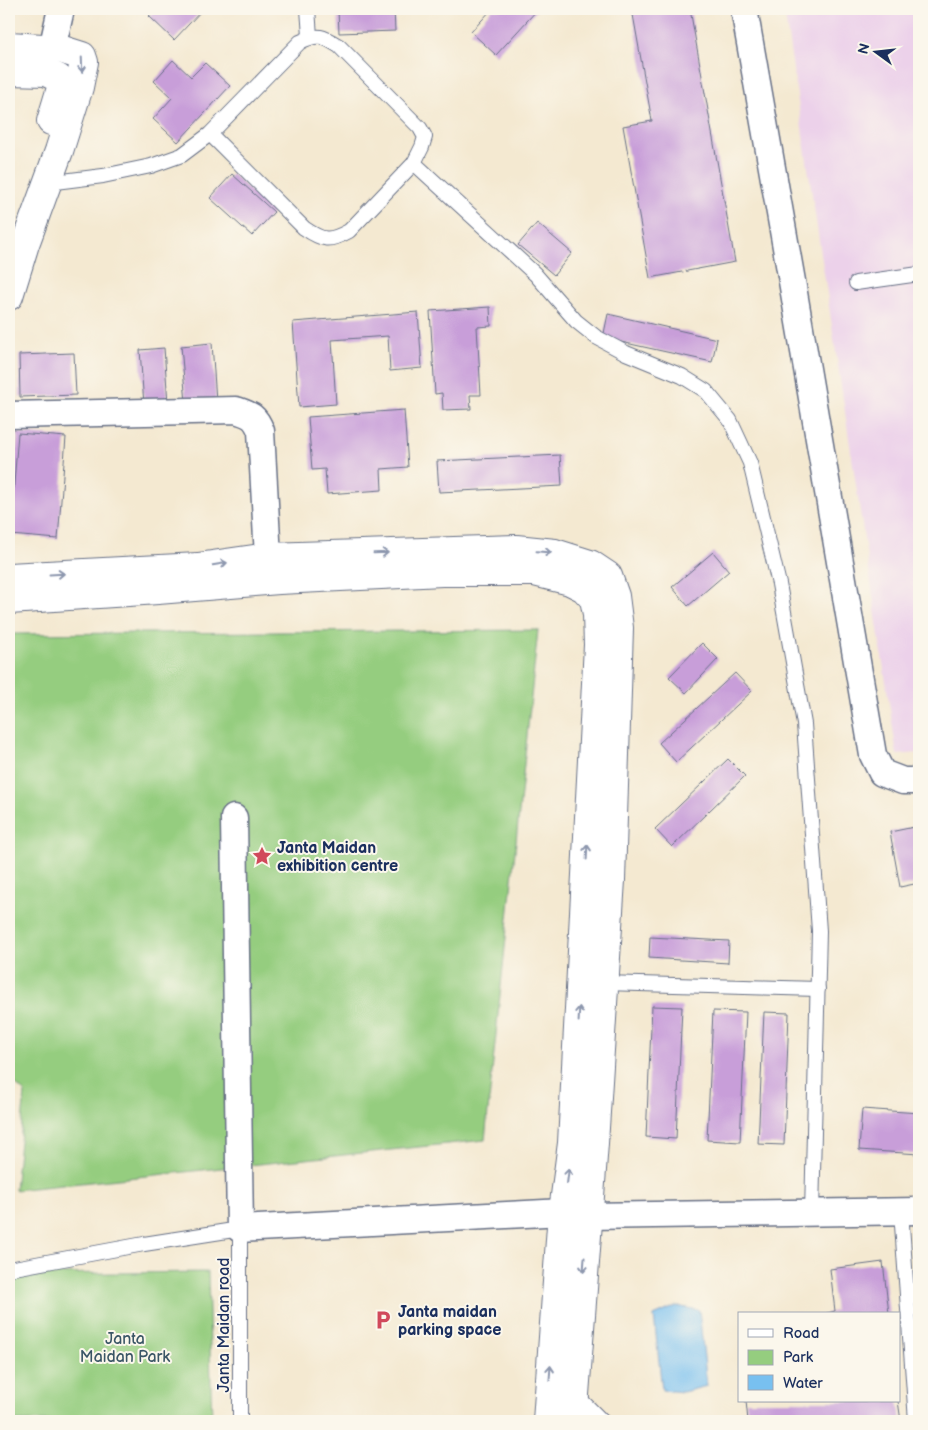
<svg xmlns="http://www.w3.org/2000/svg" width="928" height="1430" font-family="'Balsamiq Sans',sans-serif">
	<rect width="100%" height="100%" fill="#fbf7ec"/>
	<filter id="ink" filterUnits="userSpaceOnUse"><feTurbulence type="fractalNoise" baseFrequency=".02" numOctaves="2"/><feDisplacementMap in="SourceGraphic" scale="10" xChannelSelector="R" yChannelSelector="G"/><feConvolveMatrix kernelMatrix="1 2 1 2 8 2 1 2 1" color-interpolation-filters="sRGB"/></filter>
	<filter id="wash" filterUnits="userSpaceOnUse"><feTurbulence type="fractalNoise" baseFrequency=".0096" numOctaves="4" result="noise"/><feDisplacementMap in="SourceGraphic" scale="20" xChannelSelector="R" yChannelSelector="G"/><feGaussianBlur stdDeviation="1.12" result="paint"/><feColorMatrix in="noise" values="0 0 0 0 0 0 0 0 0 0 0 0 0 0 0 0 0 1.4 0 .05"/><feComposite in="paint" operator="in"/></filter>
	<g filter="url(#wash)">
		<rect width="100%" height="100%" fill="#f4e9d1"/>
		<path fill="#ecd1ea" d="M 784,9 L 919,9 L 919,753 L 897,755 Z"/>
		<g fill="#95cd7f" stroke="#587e6e">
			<path d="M 538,630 L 485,1140 L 15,1190 L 25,1093 L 9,1078 L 9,634 Z"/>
			<path d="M 208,1272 L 212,1421 L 9,1421 L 9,1281 L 32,1274 Z"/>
		</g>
		<path fill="#78c0f0" stroke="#4a78a7" d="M 676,1306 L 699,1310 L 707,1386 L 683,1392 L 662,1390 L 654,1316 Z"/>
		<g id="blocks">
			<g fill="#c89ed9">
				<path d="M 156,9 L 203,9 L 174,40 L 149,16 Z"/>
				<path d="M 338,9 L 394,9 L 395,31 L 339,33 Z"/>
				<path d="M 492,9 L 538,9 L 496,55 L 471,32 Z"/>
				<path d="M 632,9 L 690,9 L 735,262 L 650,278 L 623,126 L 652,121 Z"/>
				<path d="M 173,60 L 191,77 L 205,63 L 230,86 L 178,142 L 153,119 L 172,98 L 154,81 Z"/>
				<path d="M 232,174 L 274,212 L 252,236 L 210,198 Z"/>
				<path d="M 537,223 L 572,253 L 554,275 L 518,245 Z"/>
				<path d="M 490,307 L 491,326 L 477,327 L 481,395 L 470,395 L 471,409 L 443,410 L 442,393 L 435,394 L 430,311 Z"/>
				<path d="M 418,312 L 422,368 L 390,371 L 388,336 L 332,340 L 336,404 L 299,407 L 293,322 Z"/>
				<path d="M 608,314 L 717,339 L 712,362 L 603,338 Z"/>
				<path d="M 212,343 L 216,401 L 186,403 L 181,346 Z"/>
				<path d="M 164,348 L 168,403 L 144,405 L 140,350 Z"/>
				<path d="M 74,353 L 76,395 L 20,397 L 19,355 Z"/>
				<path d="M 404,410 L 408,467 L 381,469 L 382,490 L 327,494 L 325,469 L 312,470 L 308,417 Z"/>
				<path d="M 18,433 L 66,437 L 58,539 L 10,535 Z"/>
				<path d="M 560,455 L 562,486 L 439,492 L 437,461 Z"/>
				<path d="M 713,552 L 729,571 L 688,606 L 672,587 Z"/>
				<path d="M 702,643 L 718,659 L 686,693 L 669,677 Z"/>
				<path d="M 735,673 L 752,691 L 676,762 L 659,743 Z"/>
				<path d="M 728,759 L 745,776 L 672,847 L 655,829 Z"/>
				<path d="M 919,826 L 919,883 L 900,887 L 890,832 Z"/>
				<path d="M 650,937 L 729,941 L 728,963 L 649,958 Z"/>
				<path d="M 652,1006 L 682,1007 L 676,1139 L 646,1137 Z"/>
				<path d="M 713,1011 L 746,1012 L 740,1142 L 707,1140 Z"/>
				<path d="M 764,1012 L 789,1013 L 784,1145 L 758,1144 Z"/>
				<path d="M 862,1109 L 919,1113 L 919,1154 L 859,1150 Z"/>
				<path d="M 883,1262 L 889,1314 L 824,1314 L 835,1311 L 830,1269 Z"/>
				<path d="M 746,1401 L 898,1401 L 901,1421 L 748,1421 Z"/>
			</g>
		</g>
	</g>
	<g filter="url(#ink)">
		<use href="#blocks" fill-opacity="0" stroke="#677086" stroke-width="1"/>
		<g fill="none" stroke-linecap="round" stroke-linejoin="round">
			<defs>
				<g id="service">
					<path d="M 308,9 L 310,36"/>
					<path d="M 414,163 L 535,274 L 576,321 L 596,337 L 626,353 L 682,376 L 706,391 L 730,420 L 750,463 L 779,584 L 804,724 L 819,931 L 812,1213"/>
					<path d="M 47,183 L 103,176 L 151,166 L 182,155 L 210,134 L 300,42 C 318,33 323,36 339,46 L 420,128 L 425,137 L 422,147 L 414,163 L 349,231 C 329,242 323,241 304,228 L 210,134"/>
					<path d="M 856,283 L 919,274"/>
					<path d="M 604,983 L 818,989"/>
					<path d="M 901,1211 L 916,1421"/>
					<path d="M 9,1269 L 144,1244 L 240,1229 L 240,1421"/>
					<path d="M 575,1394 L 602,1421"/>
				</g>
				<g id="minor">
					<path d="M 744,9 L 793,287 L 873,755 L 882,773 L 903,781 L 919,781"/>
					<path d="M 52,49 L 61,9"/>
					<path d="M 9,415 L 236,410 C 251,415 255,416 261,431 L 268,557"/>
					<path d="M 234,818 L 240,1229 L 563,1212"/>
					<path d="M 588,1216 L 919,1211"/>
				</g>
				<g id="tertiary">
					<path d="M 9,46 L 60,49 L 82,56 L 84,62 L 79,87 L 59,151 L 25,244 L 9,296"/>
					<path d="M 9,71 L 46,72 L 58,78 L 61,88 L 51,121"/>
					<path d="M 9,577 L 198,567 L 268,557 L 516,549 L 555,553 L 590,564 L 608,576 L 615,596 L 619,628 L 611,880 L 594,1143 L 573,1421"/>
					<path d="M 9,600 L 158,590 L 279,580 L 442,572 L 534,572 L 570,581 L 584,588 L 594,599 L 597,614 L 598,645 L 572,1143 L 561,1226 L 547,1421"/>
				</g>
			</defs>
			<use href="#service" stroke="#677086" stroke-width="16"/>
			<use href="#minor" stroke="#677086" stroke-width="29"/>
			<use href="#tertiary" stroke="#677086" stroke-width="30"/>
			<use href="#service" stroke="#fff" stroke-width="14"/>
			<use href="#minor" stroke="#fff" stroke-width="26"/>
			<use href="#tertiary" stroke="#fff" stroke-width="28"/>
		</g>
		<defs><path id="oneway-shaft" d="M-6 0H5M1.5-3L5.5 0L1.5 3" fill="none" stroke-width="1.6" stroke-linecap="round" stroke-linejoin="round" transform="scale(1.25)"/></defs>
		<g stroke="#8d97ae">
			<use href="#oneway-shaft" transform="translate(82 65) rotate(88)"/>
			<use href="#oneway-shaft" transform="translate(544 552) rotate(5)"/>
			<use href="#oneway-shaft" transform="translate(381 553) rotate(-2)"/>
			<use href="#oneway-shaft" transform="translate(220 564) rotate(-9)"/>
			<use href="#oneway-shaft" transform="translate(57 574) rotate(-3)"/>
			<use href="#oneway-shaft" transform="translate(587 852) rotate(-87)"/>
			<use href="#oneway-shaft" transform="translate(579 1014) rotate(-87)"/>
			<use href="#oneway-shaft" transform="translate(568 1176) rotate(-83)"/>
			<use href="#oneway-shaft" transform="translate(584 1265) rotate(94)"/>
			<use href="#oneway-shaft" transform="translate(550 1373) rotate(-86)"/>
		</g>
	</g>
	<defs>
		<symbol id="sight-bare" viewBox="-9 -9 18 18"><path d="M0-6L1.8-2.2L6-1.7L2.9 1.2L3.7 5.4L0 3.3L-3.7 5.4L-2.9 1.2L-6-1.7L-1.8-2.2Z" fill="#d1495b" stroke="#fbf7ec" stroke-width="2.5" paint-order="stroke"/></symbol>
		<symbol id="parking-bare" viewBox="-9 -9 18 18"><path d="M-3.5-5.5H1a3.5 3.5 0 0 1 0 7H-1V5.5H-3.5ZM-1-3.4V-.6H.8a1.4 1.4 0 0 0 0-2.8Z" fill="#d1495b" stroke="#fbf7ec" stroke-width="2.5" paint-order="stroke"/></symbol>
	</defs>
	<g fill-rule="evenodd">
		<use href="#sight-bare" x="248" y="842" width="28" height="28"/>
		<use href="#parking-bare" x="369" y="1306" width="28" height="28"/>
	</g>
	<g text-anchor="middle" stroke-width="4" stroke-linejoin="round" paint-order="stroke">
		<g font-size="16" font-weight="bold" fill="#1b2f5e" stroke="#fbf7ec" text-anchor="start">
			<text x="277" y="853">Janta Maidan<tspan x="277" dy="18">exhibition centre</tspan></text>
			<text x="398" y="1317">Janta maidan<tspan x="398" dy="18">parking space</tspan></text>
		</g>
		<g font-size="16" fill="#1b2f5e" stroke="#fbf7ec">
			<text transform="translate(223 1325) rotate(-90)" y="6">Janta Maidan road</text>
		</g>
		<g font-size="16" fill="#3a5666" stroke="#fbf7ec">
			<text x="125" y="1344">Janta<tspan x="125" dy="18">Maidan Park</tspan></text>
		</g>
	</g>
	<rect width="928" height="1430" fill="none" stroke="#fbf7ec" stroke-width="30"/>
	<rect x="738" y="1312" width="162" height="90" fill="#fbf7ec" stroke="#a1a7b3"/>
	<rect x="748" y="1329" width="25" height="8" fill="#ffffff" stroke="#a1a7b3"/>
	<text x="783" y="1338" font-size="15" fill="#1b2f5e">Road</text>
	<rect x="748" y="1350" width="25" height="15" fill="#95cd7f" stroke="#a1a7b3"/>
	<text x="783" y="1362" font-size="15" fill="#1b2f5e">Park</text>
	<rect x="748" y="1375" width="25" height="15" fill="#78c0f0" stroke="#a1a7b3"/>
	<text x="783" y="1388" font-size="15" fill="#1b2f5e">Water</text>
	<g transform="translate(876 52) rotate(285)" stroke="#fbf7ec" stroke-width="4" paint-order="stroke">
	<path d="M0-4L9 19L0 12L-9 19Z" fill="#1b2f5e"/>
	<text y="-8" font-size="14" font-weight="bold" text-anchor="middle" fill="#1b2f5e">N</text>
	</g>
</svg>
